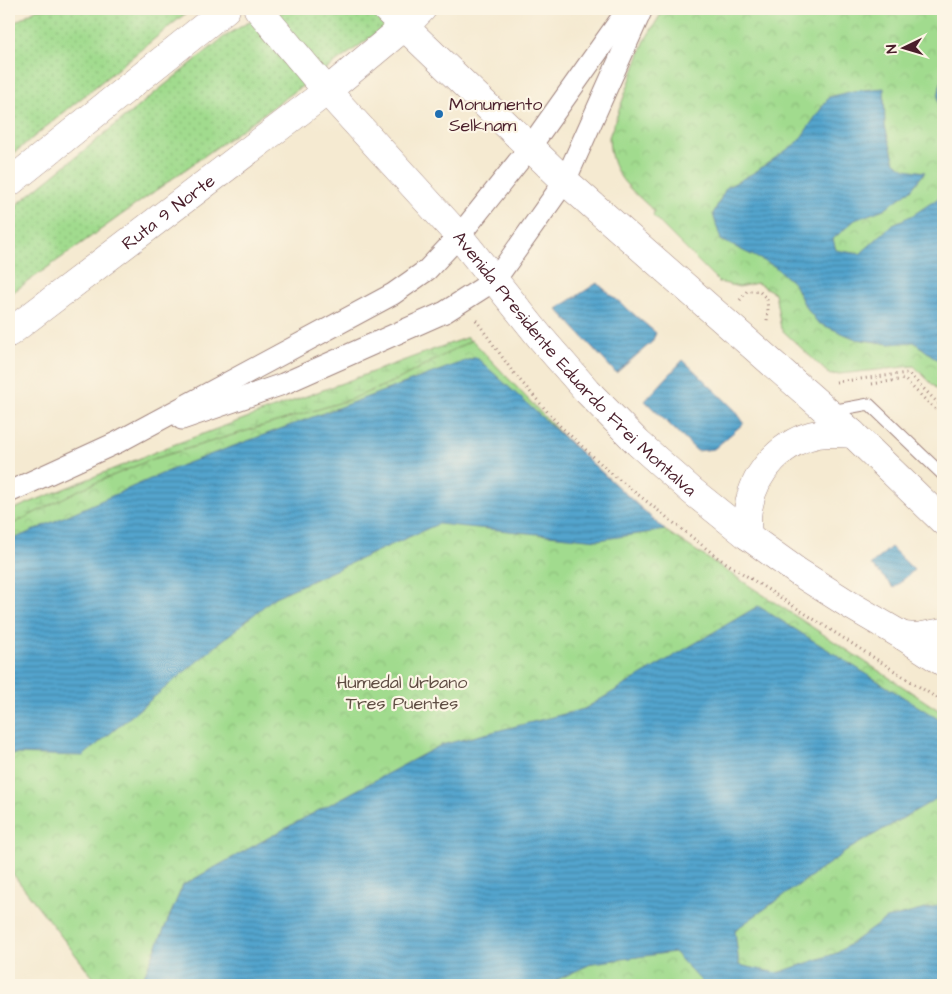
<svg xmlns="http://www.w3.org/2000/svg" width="952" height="994" font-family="'Architects Daughter',sans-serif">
	<defs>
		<pattern id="grass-dots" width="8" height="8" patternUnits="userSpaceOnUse" patternTransform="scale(1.25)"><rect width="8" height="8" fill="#a1db8e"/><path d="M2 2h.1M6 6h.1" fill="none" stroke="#8cbc7b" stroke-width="1.8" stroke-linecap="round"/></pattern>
		<pattern id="wetland-marsh" width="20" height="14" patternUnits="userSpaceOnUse" patternTransform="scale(1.25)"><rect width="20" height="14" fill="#a1db8e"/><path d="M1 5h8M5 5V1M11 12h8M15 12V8" fill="none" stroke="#8cbc7b"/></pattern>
		<pattern id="park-crowns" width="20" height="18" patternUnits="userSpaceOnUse" patternTransform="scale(1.25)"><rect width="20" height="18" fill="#a1db8e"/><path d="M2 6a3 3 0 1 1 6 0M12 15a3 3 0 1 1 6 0" fill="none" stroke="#8cbc7b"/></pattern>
		<pattern id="water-rules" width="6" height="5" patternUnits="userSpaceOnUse" patternTransform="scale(1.25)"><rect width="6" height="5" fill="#52a4cd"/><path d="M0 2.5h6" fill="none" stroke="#4685a7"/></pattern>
	</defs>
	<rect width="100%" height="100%" fill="#fcf5e5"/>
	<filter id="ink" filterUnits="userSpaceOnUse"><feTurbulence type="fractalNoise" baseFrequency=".02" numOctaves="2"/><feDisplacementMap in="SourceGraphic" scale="10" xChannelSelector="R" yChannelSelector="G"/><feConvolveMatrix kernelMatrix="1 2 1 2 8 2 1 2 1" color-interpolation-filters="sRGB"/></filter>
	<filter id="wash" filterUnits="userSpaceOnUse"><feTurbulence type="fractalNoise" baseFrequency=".0096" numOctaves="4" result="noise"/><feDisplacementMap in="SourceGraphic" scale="20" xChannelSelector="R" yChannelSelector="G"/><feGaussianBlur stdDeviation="1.12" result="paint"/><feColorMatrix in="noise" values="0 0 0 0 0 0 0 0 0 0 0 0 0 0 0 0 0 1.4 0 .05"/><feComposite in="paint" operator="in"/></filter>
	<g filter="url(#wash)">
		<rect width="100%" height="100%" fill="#f5ead1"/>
		<g fill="url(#grass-dots)" stroke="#767d5c">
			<path d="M 37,9 L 191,9 L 9,157 L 9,26 Z"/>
			<path d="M 270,9 L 402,9 L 377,33 L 9,295 L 9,211 L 224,37 Z"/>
		</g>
		<path fill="url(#wetland-marsh)" stroke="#767d5c" d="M 468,337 L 476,357 L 9,541 L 9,511 L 170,446 Z"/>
		<g fill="url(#park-crowns)" stroke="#767d5c">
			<path d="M 664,9 L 943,9 L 943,395 L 914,366 L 830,375 L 781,329 L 775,293 L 757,283 L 739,287 L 719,282 L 653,216 L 654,211 C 629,187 610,176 609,137 L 645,40 Z"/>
			<path d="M 472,340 L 631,508 L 943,713 L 943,985 L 99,985 L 9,869 L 9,526 L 81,489 L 150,460 L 349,400 L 397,380 Z"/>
		</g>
		<g fill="url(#water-rules)" stroke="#4e627c">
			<path d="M 943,72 L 943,150 L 941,140 L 938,97 Z"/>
			<path d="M 884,88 L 885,126 L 895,162 L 906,169 L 925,172 L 911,190 L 884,209 L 855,220 L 833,239 L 836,250 L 860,254 L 893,224 L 913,215 L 943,195 L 943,364 L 914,342 L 890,344 L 856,339 L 818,323 L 805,306 L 794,284 L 774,266 L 721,240 L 713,214 L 726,188 L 755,172 L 798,142 L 829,97 L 853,91 Z"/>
			<path d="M 597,283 L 656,333 L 652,342 L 616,373 L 557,309 Z"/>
			<path d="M 476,357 L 665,530 L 598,540 L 438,524 L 275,597 L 83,756 L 9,754 L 9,541 L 182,465 Z"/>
			<path d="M 683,360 L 735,410 L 744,423 L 714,449 L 697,451 L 645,401 Z"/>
			<path d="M 891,547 L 914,570 L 894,588 L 871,565 Z"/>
			<path d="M 758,606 L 943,722 L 943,795 L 851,848 L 735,930 L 739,965 L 777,973 L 837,953 L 886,919 L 937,906 L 943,897 L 943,985 L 904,985 L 900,981 L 894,985 L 705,985 L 674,952 L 593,963 L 546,985 L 140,985 L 183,885 L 295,823 L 441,745 L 584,709 Z"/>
		</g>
	</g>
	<g filter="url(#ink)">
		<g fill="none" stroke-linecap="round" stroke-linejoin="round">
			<defs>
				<path id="lane" d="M 831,411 L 869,404 L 943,475"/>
				<g id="street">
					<path d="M 182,419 L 283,384 L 445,312 L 495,280 L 565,181 L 642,9"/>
					<path d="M 9,492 L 118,442 L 393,294 L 427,270 L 459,236 L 530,147 L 628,9"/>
				</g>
				<g id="secondary">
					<path id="s1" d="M 258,9 L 327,91 L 459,236 L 540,337 L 587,391 L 638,443 L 692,491 L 748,536 L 798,572 L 850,605 L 903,636 L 943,662"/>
					<path d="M 386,9 L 565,181 L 853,434 L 943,521"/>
					<path d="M 748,536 C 747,526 746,515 749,505 C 755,471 784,440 818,434 C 830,432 841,433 853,434"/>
					<path d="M 903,636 L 917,637 L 943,632"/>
				</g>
				<g id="highway">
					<path d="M 9,183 L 226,9"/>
					<path id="s2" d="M 9,333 L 327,91 L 404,27 L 422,9"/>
				</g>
			</defs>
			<use href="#lane" stroke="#a0847e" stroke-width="13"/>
			<use href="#street" stroke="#a0847e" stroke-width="23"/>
			<use href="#secondary" stroke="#a0847e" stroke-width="29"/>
			<use href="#highway" stroke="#a0847e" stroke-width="29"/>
			<g stroke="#a0847e" stroke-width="3" stroke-dasharray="1 4" stroke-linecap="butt">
				<path d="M 740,300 L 747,291 L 759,291 L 767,299 L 768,311 L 767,321"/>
				<path d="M 476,320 L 512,371 L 559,425 L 612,474 L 717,557 L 943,702"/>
				<path d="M 836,382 L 908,373 L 943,408"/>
				<path d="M 872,384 L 904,379 L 943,417"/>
			</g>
			<use href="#lane" stroke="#fff" stroke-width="11"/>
			<use href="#street" stroke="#fff" stroke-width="21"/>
			<use href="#secondary" stroke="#fff" stroke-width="28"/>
			<use href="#highway" stroke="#fff" stroke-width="28"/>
		</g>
	</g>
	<circle fill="#1f6fb2" stroke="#fcf5e5" stroke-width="2" cx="439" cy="114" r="5"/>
	<g text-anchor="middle" stroke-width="4.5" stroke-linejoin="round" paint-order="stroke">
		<g font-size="18" fill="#4a1f2b" stroke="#fcf5e5" text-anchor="start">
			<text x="449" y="110">Monumento<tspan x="449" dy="21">Selknam</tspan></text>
		</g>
		<g font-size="18" fill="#4a1f2b" stroke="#fcf5e5">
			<text dy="6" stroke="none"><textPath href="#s2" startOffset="200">Ruta 9 Norte</textPath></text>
			<text dy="6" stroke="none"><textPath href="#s1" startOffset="476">Avenida Presidente Eduardo Frei Montalva</textPath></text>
		</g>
		<g font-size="18" fill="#604e44" stroke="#fcf5e5">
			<text x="402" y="688">Humedal Urbano<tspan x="402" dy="21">Tres Puentes</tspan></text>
		</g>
	</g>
	<rect width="952" height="994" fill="none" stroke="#fcf5e5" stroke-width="30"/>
	<g transform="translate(904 48) rotate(265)" stroke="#fcf5e5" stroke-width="4" paint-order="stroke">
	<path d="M0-4L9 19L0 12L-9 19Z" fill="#4a1f2b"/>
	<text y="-8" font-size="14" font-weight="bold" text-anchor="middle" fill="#4a1f2b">N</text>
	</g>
</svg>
